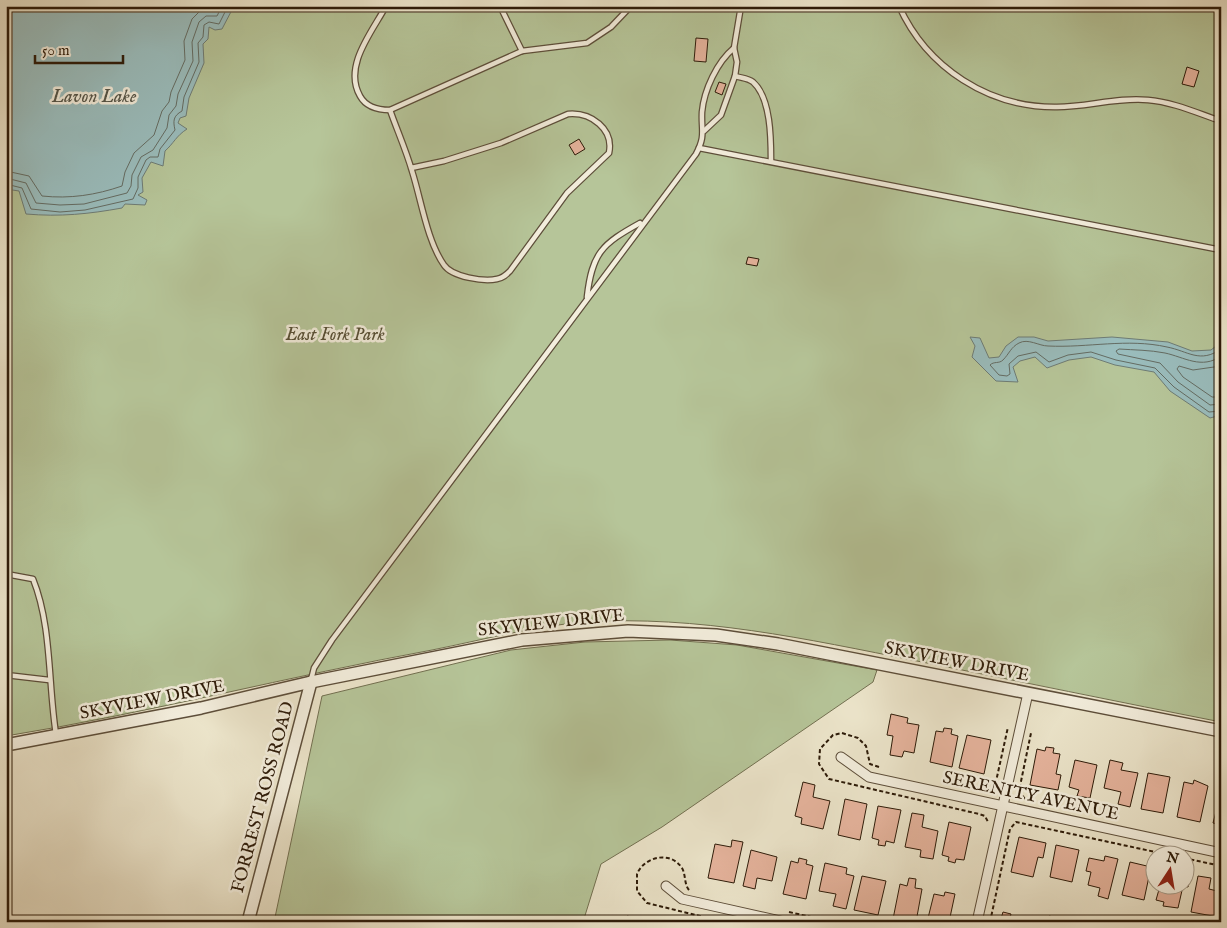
<svg xmlns="http://www.w3.org/2000/svg" width="1227" height="928" font-family="'IM FELL English',serif">
	<rect width="100%" height="100%" fill="#ece5cb"/>
	<filter id="stains"><feTurbulence type="fractalNoise" baseFrequency=".004" numOctaves="4"/><feColorMatrix values="0 0 0 0 .2 0 0 0 0 .09 0 0 0 0 .02 0 0 0 .5 -.17"/></filter>
	<radialGradient id="worn" r=".72"><stop offset=".6" stop-color="#630" stop-opacity="0"/><stop offset="1" stop-color="#630" stop-opacity=".3"/></radialGradient>
	<g fill="#b6c599" stroke="#727051">
		<path d="M 123,6 L 1221,6 L 1221,722 C 1119,702 1018,681 917,661 C 807,639 697,615 585,622 C 534,626 482,640 432,650 C 290,676 149,713 6,736 L 6,126 Z"/>
		<path d="M 670,640 L 737,645 L 877,670 L 873,682 L 662,827 L 601,864 L 583,922 L 274,922 L 322,696 L 511,650 L 585,642 Z"/>
	</g>
	<g fill="#9abdbd" stroke="#6e7c75">
		<path d="M 6,6 L 234,6 L 222,29 L 215,30 L 209,27 L 208,39 L 203,44 L 204,63 L 189,98 L 186,116 L 180,118 L 178,123 L 187,129 C 176,136 174,143 165,151 L 163,166 L 151,162 L 142,178 L 143,192 L 138,195 L 147,200 L 145,205 L 125,204 L 122,208 C 89,214 60,217 26,214 L 19,191 L 6,189 Z"/>
		<path d="M 970,337 L 980,338 L 989,358 L 999,357 L 1006,346 L 1018,337 L 1034,337 L 1048,341 L 1112,337 L 1168,342 L 1192,351 L 1211,350 L 1221,342 L 1221,415 L 1210,418 L 1170,391 L 1154,372 L 1115,365 L 1091,357 L 1069,360 L 1047,368 L 1035,357 L 1020,361 L 1013,367 L 1018,382 L 996,381 L 972,357 L 975,346 Z"/>
	</g>
	<g fill="none" stroke-linecap="round" stroke-linejoin="round">
		<g stroke="#646c63" stroke-width="1">
			<path d="M 6,171 L 29,176 L 42,196 C 70,199 96,195 122,186 L 125,172 L 134,153 L 154,135 L 162,111 L 169,102 L 171,92 L 185,60 L 184,41 L 192,19 L 200,11 L 214,6"/>
			<path d="M 6,178 L 26,183 L 36,203 L 60,205 L 84,204 L 127,193 L 131,186 L 132,175 L 141,157 L 153,150 L 167,128 L 169,115 L 176,106 L 178,94 L 193,61 L 192,42 L 199,22 L 206,16 L 217,16 L 222,6"/>
			<path d="M 6,184 L 22,188 L 31,209 L 60,212 L 85,210 L 133,199 L 138,188 L 138,177 L 146,160 L 150,157 L 158,157 L 160,149 L 175,130 C 173,121 173,116 182,111 L 184,97 L 199,62 L 198,43 L 203,37 L 204,25 L 209,22 L 219,24 L 228,6"/>
			<path d="M 1221,349 C 1200,364 1188,351 1167,347 C 1127,338 1088,348 1048,346 C 1039,346 1028,338 1019,343 C 1011,347 1009,354 1003,360 C 999,364 994,361 990,365 L 999,375 L 1007,376 L 1010,374 L 1009,364 L 1018,356 L 1036,352 L 1049,362 L 1068,355 L 1091,352 L 1116,360 L 1155,368 L 1174,387 L 1209,412 L 1221,411"/>
			<path d="M 1221,356 C 1202,370 1184,357 1165,353 C 1150,350 1134,350 1119,349 L 1116,351 L 1118,354 L 1160,363 L 1178,382 L 1210,405 L 1221,404"/>
			<path d="M 1221,366 L 1193,370 L 1179,366 L 1177,369 L 1183,377 L 1212,397 L 1221,397"/>
		</g>
	</g>
	<g fill="#e5b39c" stroke="#2d1b09">
		<path d="M 696,38 L 708,39 L 706,62 L 694,61 Z"/>
		<path d="M 1187,67 L 1199,71 L 1194,87 L 1182,84 Z"/>
		<path d="M 719,82 L 726,84 L 722,95 L 715,92 Z"/>
		<path d="M 579,139 L 585,149 L 575,155 L 569,145 Z"/>
		<path d="M 748,257 L 759,259 L 757,266 L 746,264 Z"/>
		<path d="M 891,714 L 908,718 L 907,723 L 919,725 L 914,753 L 904,751 L 902,757 L 890,755 L 893,736 L 887,735 Z"/>
		<path d="M 944,728 L 952,729 L 951,734 L 958,736 L 952,767 L 930,762 L 936,731 L 943,732 Z"/>
		<path d="M 967,735 L 991,740 L 984,774 L 959,768 Z"/>
		<path d="M 1046,747 L 1054,748 L 1053,753 L 1060,754 L 1056,774 L 1061,775 L 1058,790 L 1030,785 L 1037,749 L 1045,751 Z"/>
		<path d="M 1075,760 L 1097,765 L 1090,798 L 1077,796 L 1079,790 L 1069,787 Z"/>
		<path d="M 1110,760 L 1123,763 L 1121,770 L 1138,773 L 1130,807 L 1118,804 L 1121,792 L 1104,788 Z"/>
		<path d="M 1148,773 L 1170,777 L 1163,813 L 1141,809 Z"/>
		<path d="M 1194,780 L 1208,786 L 1200,822 L 1177,817 L 1184,782 L 1193,784 Z"/>
		<path d="M 803,782 L 815,785 L 813,797 L 830,801 L 823,829 L 801,824 L 802,818 L 795,816 Z"/>
		<path d="M 1221,792 L 1221,825 L 1213,823 Z"/>
		<path d="M 845,799 L 867,804 L 860,840 L 838,835 Z"/>
		<path d="M 878,806 L 901,810 L 894,843 L 886,841 L 885,846 L 878,845 L 879,840 L 872,838 Z"/>
		<path d="M 912,813 L 924,815 L 922,827 L 938,831 L 933,859 L 920,857 L 921,850 L 905,847 Z"/>
		<path d="M 949,822 L 971,827 L 964,860 L 956,859 L 955,863 L 948,861 L 949,857 L 942,855 Z"/>
		<path d="M 1019,837 L 1046,843 L 1043,858 L 1038,857 L 1033,877 L 1011,872 Z"/>
		<path d="M 732,840 L 743,842 L 734,883 L 708,878 L 715,844 L 731,847 Z"/>
		<path d="M 1056,845 L 1079,850 L 1072,882 L 1050,877 Z"/>
		<path d="M 751,850 L 777,857 L 772,881 L 757,878 L 755,889 L 743,886 Z"/>
		<path d="M 1105,856 L 1118,859 L 1108,899 L 1098,896 L 1100,888 L 1088,885 L 1091,872 L 1086,871 L 1089,858 L 1104,861 Z"/>
		<path d="M 799,858 L 807,860 L 806,864 L 813,866 L 806,899 L 783,894 L 791,861 L 798,863 Z"/>
		<path d="M 1130,862 L 1151,867 L 1144,900 L 1122,895 Z"/>
		<path d="M 825,863 L 847,868 L 846,874 L 854,876 L 846,909 L 833,906 L 836,894 L 819,891 Z"/>
		<path d="M 1184,873 L 1191,874 L 1188,887 L 1183,886 L 1178,908 L 1163,906 L 1164,902 L 1156,900 L 1160,886 L 1184,886 Z"/>
		<path d="M 862,876 L 886,881 L 878,915 L 854,910 Z"/>
		<path d="M 1198,876 L 1211,878 L 1209,889 L 1221,892 L 1218,917 L 1191,912 Z"/>
		<path d="M 909,878 L 916,879 L 915,888 L 922,889 L 916,922 L 893,919 L 900,884 L 907,886 Z"/>
		<path d="M 945,892 L 955,894 L 949,922 L 927,922 L 934,894 L 944,896 Z"/>
		<path d="M 1003,912 L 1011,914 L 1010,918 L 1026,922 L 1000,922 Z"/>
		<path d="M 627,916 L 650,921 L 650,922 L 626,922 Z"/>
		<path d="M 1049,916 L 1064,919 L 1063,922 L 1040,922 L 1041,917 L 1049,919 Z"/>
	</g>
	<g fill="none" stroke-linecap="round" stroke-linejoin="round">
		<defs>
			<g id="service">
				<path d="M 386,6 C 372,32 343,66 360,96 C 366,107 378,110 390,110 L 522,51 L 587,43 L 611,27 L 631,6"/>
				<path d="M 500,6 L 522,51"/>
				<path d="M 899,6 C 927,68 989,108 1057,107 C 1087,107 1118,97 1148,100 C 1173,102 1197,113 1221,121"/>
				<path d="M 735,76 C 741,78 748,78 753,82 C 771,98 771,139 771,161"/>
				<path d="M 390,110 C 397,130 406,150 412,171 C 421,199 427,241 444,265 C 452,277 484,282 497,279 C 503,278 506,275 510,271 L 567,193 L 609,153 C 614,129 591,112 568,114 L 501,143 L 444,161 L 411,168"/>
				<path d="M 704,131 L 721,115 L 735,76 L 737,62 L 734,48 L 741,6"/>
				<path d="M 699,148 L 1221,250"/>
				<path d="M 587,297 C 592,253 602,244 640,223"/>
				<path d="M 6,574 L 33,579 C 52,626 48,684 56,734"/>
				<path d="M 6,675 L 49,680"/>
				<path d="M 311,680 L 314,668 L 332,640 L 696,154 C 706,135 701,131 702,112 C 704,90 717,62 734,48"/>
			</g>
			<g id="minor">
				<path d="M 841,757 L 869,777 L 1221,853"/>
				<path d="M 666,886 L 682,899 L 785,922"/>
				<path d="M 977,922 L 1028,693"/>
			</g>
			<g id="tertiary">
				<path d="M 6,745 L 201,708 L 311,682 L 522,640 L 628,631 L 716,635 L 778,644 L 1221,731"/>
				<path d="M 248,922 L 311,682"/>
			</g>
		</defs>
		<use href="#service" stroke="#5d4e3a" stroke-width="7"/>
		<use href="#minor" stroke="#5d4e3a" stroke-width="11"/>
		<use href="#tertiary" stroke="#5d4e3a" stroke-width="14"/>
		<g stroke="#2d1b09" stroke-width="2" stroke-dasharray="4 2.5" stroke-linecap="butt">
			<path d="M 879,767 L 870,764 L 866,746 L 858,738 L 842,733 L 833,735 L 820,749 L 819,764 L 829,779 L 979,814 L 985,816 L 988,822"/>
			<path d="M 986,791 L 993,789 L 995,786 L 1008,727"/>
			<path d="M 1025,799 L 1019,791 L 1031,733"/>
			<path d="M 1184,858 L 1221,866"/>
			<path d="M 689,890 C 684,884 686,875 682,868 C 670,850 644,857 637,874 L 637,891 L 647,903 L 724,922"/>
			<path d="M 789,912 L 833,922"/>
			<path d="M 990,922 L 1010,829 L 1016,822 L 1174,856"/>
		</g>
		<use href="#service" stroke="#f3eedd" stroke-width="4.5"/>
		<use href="#minor" stroke="#f3eedd" stroke-width="9"/>
		<use href="#tertiary" stroke="#f3eedd" stroke-width="11"/>
	</g>
	<g text-anchor="middle" stroke-width="5" stroke-linejoin="round" paint-order="stroke">
		<g font-size="18" font-style="italic" fill="#564e34" stroke="#f3eedd">
			<text x="335" y="340">East Fork Park</text>
		</g>
		<g font-size="18" fill="#2d1b09" stroke="#f3eedd">
			<text transform="translate(551 622) rotate(-6)" y="6">SKYVIEW DRIVE</text>
			<text transform="translate(957 661) rotate(11)" y="6">SKYVIEW DRIVE</text>
			<text transform="translate(152 699) rotate(-11)" y="6">SKYVIEW DRIVE</text>
			<text transform="translate(1031 795) rotate(12)" y="6">SERENITY AVENUE</text>
			<text transform="translate(262 797) rotate(-75)" y="6">FORREST ROSS ROAD</text>
		</g>
		<g font-size="19" font-style="italic" fill="#535448" stroke="#f3eedd">
			<text x="94" y="102">Lavon Lake</text>
		</g>
	</g>
	<rect width="1227" height="928" fill="none" stroke="#ece5cb" stroke-width="25"/>
	<rect x="8" y="8" width="1212" height="913" fill="none" stroke="#2d1b09" stroke-width="2.5"/>
	<rect x="12" y="12" width="1202" height="903" fill="none" stroke="#2d1b09"/>
	<g transform="translate(1170 870) rotate(12)"><circle r="24" fill="#f3eedd" stroke="#a49a88"/>
	<path d="M0-4L9 19L0 12L-9 19Z" fill="#8f2418"/>
	<text y="-8" font-size="14" font-weight="bold" text-anchor="middle" fill="#2d1b09">N</text>
	</g>
	<path d="M35 55v8h88v-8" fill="none" stroke="#2d1b09" stroke-width="2.5"/>
	<text x="42" y="55" font-size="15" fill="#2d1b09" stroke="#f3eedd" stroke-width="4" paint-order="stroke">50 m</text>
	<rect width="100%" height="100%" filter="url(#stains)"/>
	<rect width="100%" height="100%" fill="url(#worn)"/>
</svg>
